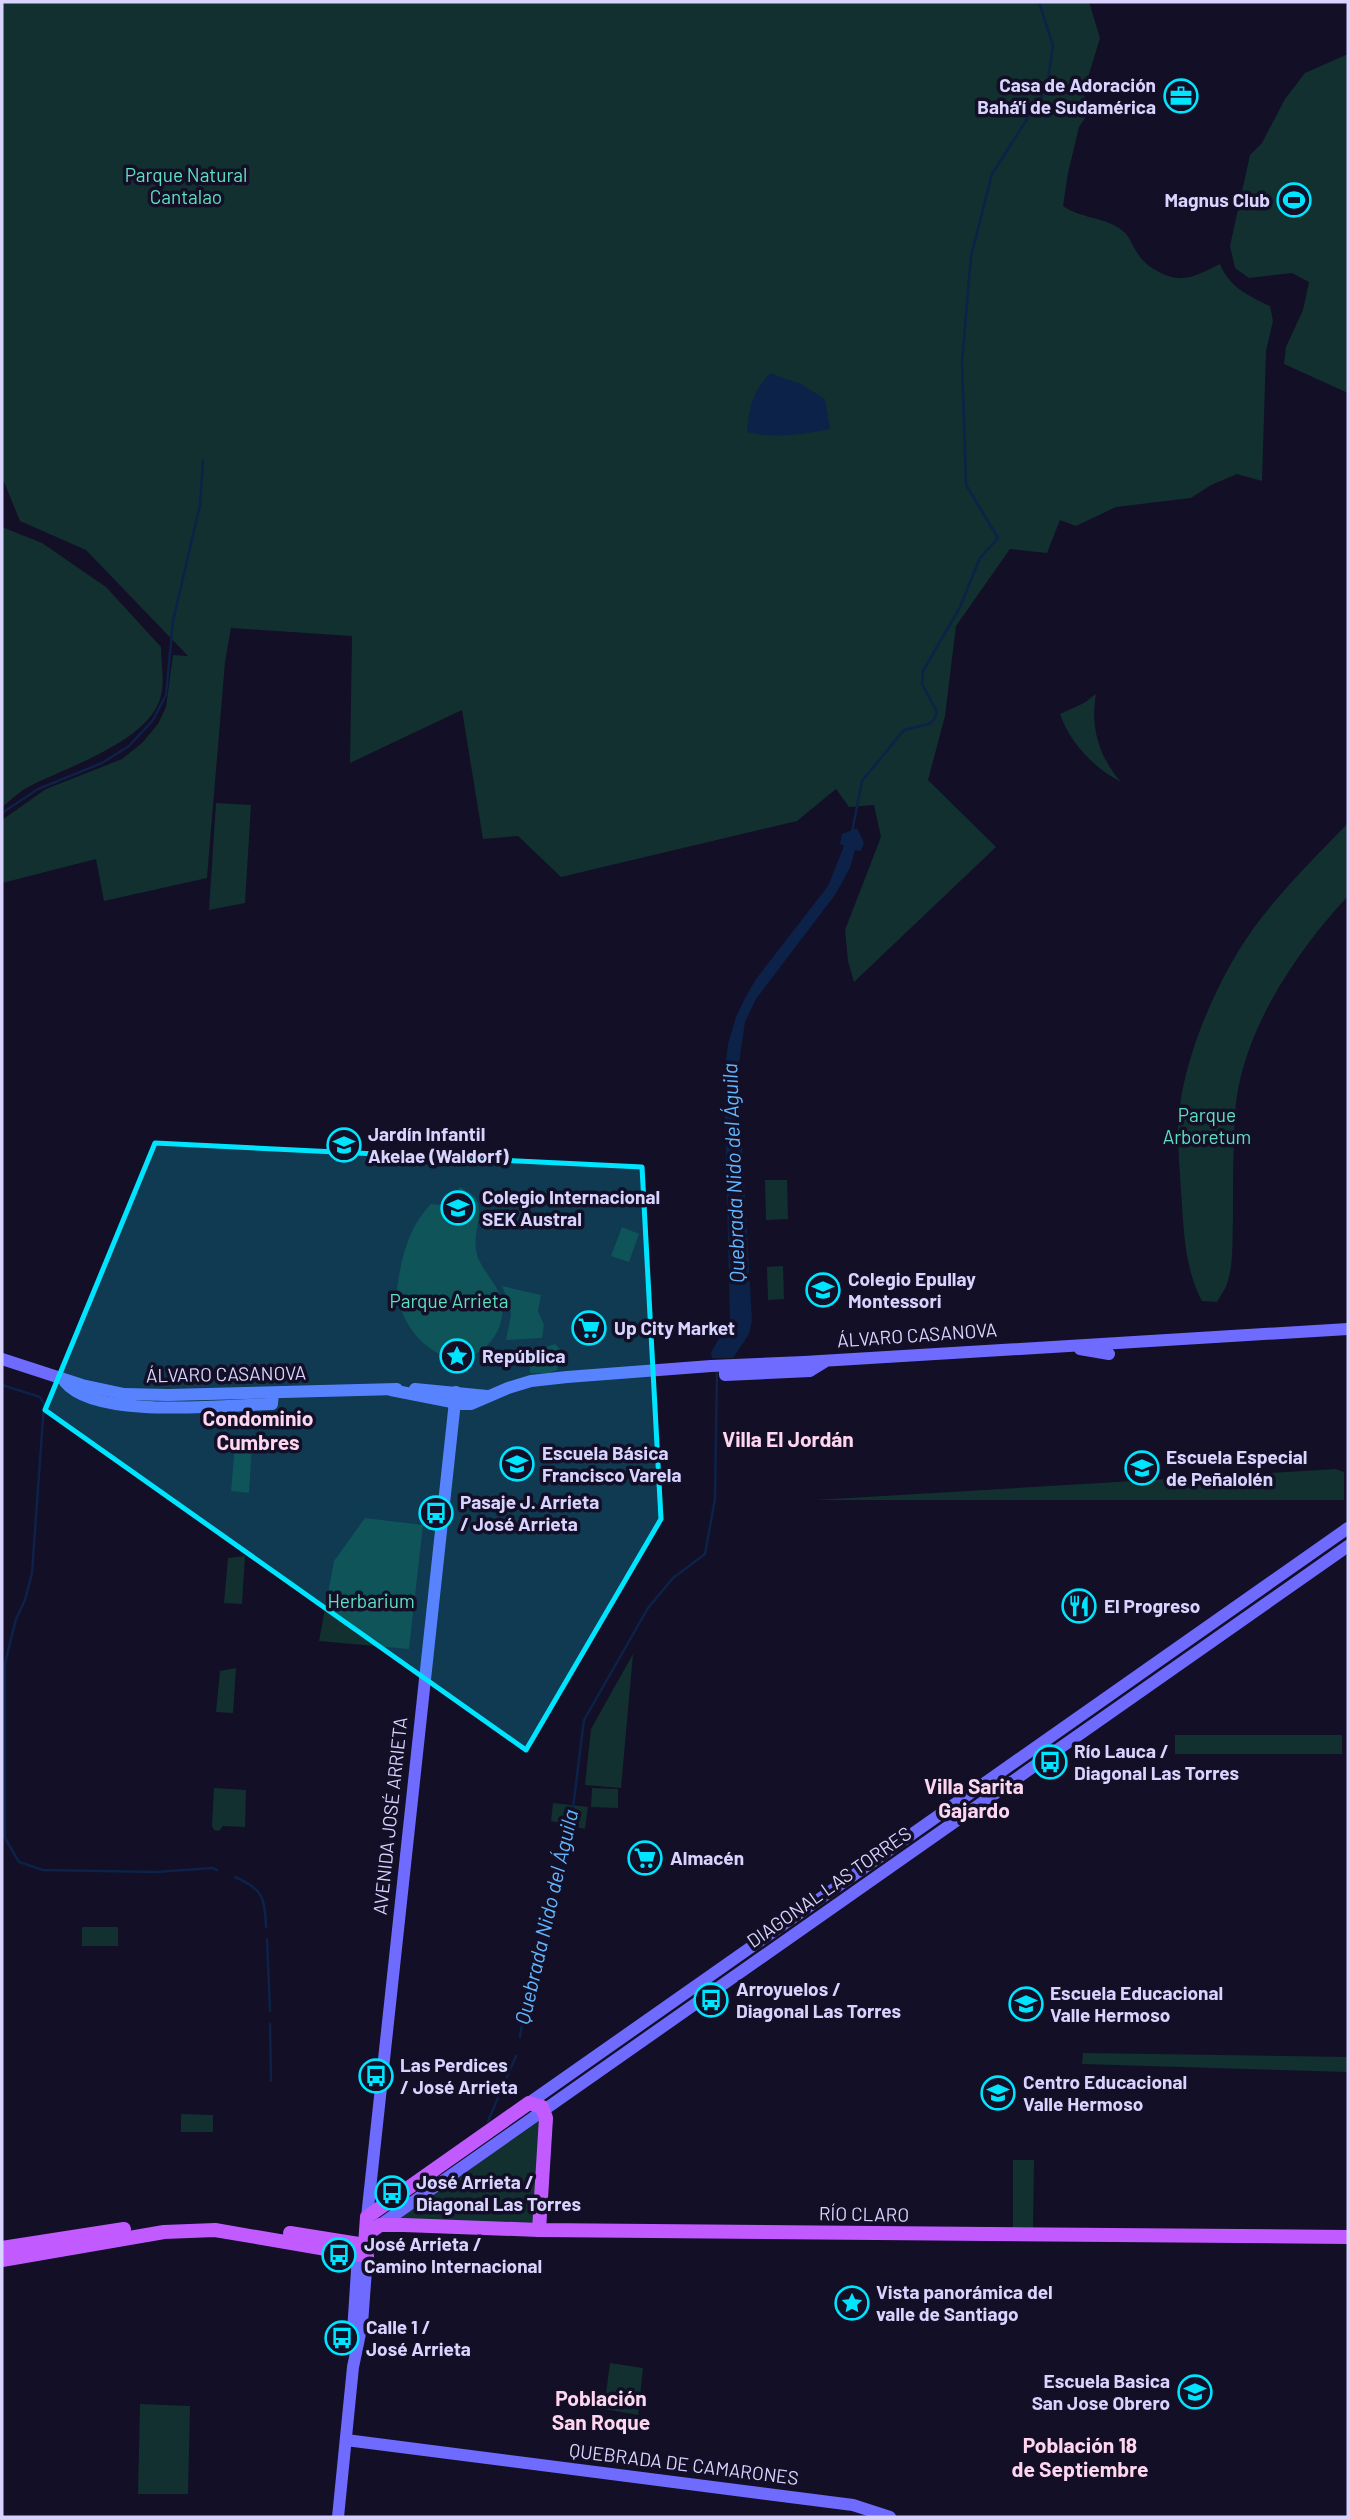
<svg xmlns="http://www.w3.org/2000/svg" width="1350" height="2519" font-family="Barlow,sans-serif">
	<rect width="100%" height="100%" fill="#130f26"/>
	<g fill="#12302f">
		<path d="M 2,2 L 1089,2 L 1100,38 L 1083,94 L 1092,108 L 1079,127 L 1068,173 L 1063,206 C 1080,218 1102,217 1119,228 C 1130,235 1131,244 1138,254 C 1142,261 1151,268 1159,272 C 1183,285 1197,275 1220,264 C 1229,287 1249,296 1270,306 L 1273,321 L 1266,351 L 1262,481 L 1237,474 L 1211,485 L 1191,498 L 1116,507 L 1076,526 L 1060,520 L 1047,553 L 1010,549 L 956,626 L 945,716 L 928,780 L 996,847 L 854,982 L 848,961 L 845,930 L 881,837 L 874,805 L 849,807 L 836,789 L 797,821 L 561,877 L 518,836 L 483,839 L 462,710 L 350,763 L 352,636 L 231,628 L 225,662 L 207,878 L 104,901 L 96,859 L 2,883 L 2,820 L 46,789 L 122,759 L 142,743 L 158,724 L 166,707 L 173,655 L 188,656 L 86,550 L 20,521 L 2,477 Z"/>
		<path d="M 1348,54 L 1348,393 L 1284,364 L 1286,347 L 1303,310 L 1309,282 L 1292,273 L 1249,278 L 1235,268 L 1230,246 L 1250,155 L 1262,143 L 1285,99 L 1305,73 Z"/>
		<path d="M 2,527 L 42,543 L 106,587 L 161,647 C 161,661 164,677 162,690 C 157,739 69,766 32,785 C 21,790 12,799 2,807 Z"/>
		<path d="M 1096,694 C 1090,727 1099,757 1121,782 C 1094,768 1070,743 1060,714 L 1084,703 Z"/>
		<path d="M 216,803 L 251,805 L 245,903 L 209,910 Z"/>
		<path d="M 1348,823 L 1348,896 C 1296,952 1240,1034 1235,1114 C 1233,1149 1233,1185 1233,1220 C 1232,1240 1234,1264 1227,1284 C 1225,1290 1220,1296 1217,1302 L 1202,1301 C 1184,1267 1184,1230 1181,1192 C 1180,1173 1178,1153 1178,1133 C 1178,1065 1220,970 1262,917 C 1288,884 1319,853 1348,823 Z"/>
		<path d="M 765,1180 L 787,1180 L 788,1219 L 766,1220 Z"/>
		<path d="M 460,1187 C 464,1190 470,1192 474,1196 C 488,1211 467,1238 480,1262 C 486,1274 498,1286 501,1299 C 509,1325 486,1360 456,1358 C 425,1356 399,1321 397,1291 C 397,1284 399,1277 400,1270 C 405,1245 413,1222 431,1204 L 442,1205 L 445,1201 L 450,1201 Z"/>
		<path d="M 622,1227 L 639,1234 L 629,1262 L 611,1256 Z"/>
		<path d="M 783,1266 L 784,1299 L 768,1300 L 767,1267 Z"/>
		<path d="M 502,1286 L 541,1295 L 538,1311 L 544,1325 L 542,1338 L 506,1340 L 511,1315 L 509,1303 Z"/>
		<path d="M 555,1344 L 562,1351 L 557,1370 L 548,1373 L 530,1373 L 530,1352 Z"/>
		<path d="M 252,1444 L 249,1493 L 231,1491 L 235,1446 Z"/>
		<path d="M 1336,1469 L 1344,1472 L 1344,1500 L 815,1500 Z"/>
		<path d="M 365,1518 L 423,1525 L 409,1649 L 319,1641 L 334,1561 Z"/>
		<path d="M 245,1556 L 242,1604 L 224,1603 L 228,1558 Z"/>
		<path d="M 633,1654 L 621,1788 L 585,1785 L 591,1729 Z"/>
		<path d="M 236,1668 L 233,1713 L 216,1712 L 220,1671 Z"/>
		<rect x="1175" y="1735" width="167" height="19"/>
		<path d="M 214,1788 L 246,1790 L 245,1827 L 223,1826 L 219,1831 L 214,1830 L 212,1826 Z"/>
		<path d="M 592,1788 L 618,1789 L 618,1808 L 591,1807 Z"/>
		<path d="M 553,1803 L 588,1807 L 585,1829 L 551,1821 Z"/>
		<rect x="82" y="1927" width="36" height="19"/>
		<path d="M 1083,2053 L 1348,2057 L 1348,2072 L 1082,2064 Z"/>
		<path d="M 181,2114 L 213,2115 L 213,2132 L 181,2132 Z"/>
		<path d="M 544,2115 L 536,2225 L 391,2222 Z"/>
		<path d="M 1013,2160 L 1034,2160 L 1033,2228 L 1013,2228 Z"/>
		<path d="M 610,2363 L 643,2368 L 638,2415 L 604,2409 Z"/>
		<path d="M 140,2404 L 190,2406 L 188,2494 L 138,2494 Z"/>
	</g>
	<g fill="#0c2248">
		<path d="M 770,373 L 801,384 L 825,399 L 830,429 C 803,434 774,439 747,432 C 749,406 753,392 770,373 Z"/>
		<path d="M 857,828 L 864,843 L 861,851 L 855,850 L 850,868 L 835,895 L 756,999 L 745,1022 L 738,1070 L 752,1321 L 749,1334 L 733,1358 L 712,1358 L 711,1352 L 730,1321 L 724,1077 L 728,1044 L 736,1017 L 745,998 L 756,979 L 828,886 L 844,846 L 840,844 L 842,834 Z"/>
	</g>
	<g fill="none" stroke-linecap="round" stroke-linejoin="round">
		<g stroke="#0c2248" stroke-width="2.5">
			<path d="M 2,813 L 38,789 L 102,763 L 129,746 L 153,720 L 166,695 L 173,621 L 200,505 L 203,460"/>
			<path d="M 852,832 L 862,781 L 904,730 L 929,724 L 934,720 L 937,712 L 922,684 L 923,671 L 960,607 L 980,558 L 998,538 L 966,485 L 962,362 L 971,256 L 992,174 L 1047,88 L 1053,46 L 1039,2"/>
			<path d="M 2,1385 L 40,1397 L 44,1404 L 32,1573 L 25,1600 L 16,1619 L 5,1663 L 5,1838 L 19,1862 L 43,1870 L 156,1872 L 212,1868 L 217,1870"/>
			<path d="M 235,1877 C 263,1889 265,1898 266,1927"/>
			<path d="M 267,1939 L 270,2011"/>
			<path d="M 270,2024 L 271,2081"/>
			<path d="M 520,2037 L 529,1978 L 569,1839 L 584,1720 L 648,1608 L 673,1578 L 705,1554 L 715,1499 L 717,1370"/>
			<path d="M 488,2121 L 516,2056"/>
		</g>
		<g stroke="#6f6bff" stroke-width="12">
			<path d="M 1080,1349 L 1109,1354"/>
			<path d="M 2,1359 L 82,1385 L 124,1394 L 168,1395 L 397,1389"/>
			<path d="M 725,1366 L 725,1375 L 810,1371 L 823,1363"/>
			<path d="M 65,1382 C 95,1420 226,1405 272,1404 L 273,1393"/>
			<path d="M 415,1389 L 487,1396"/>
			<path d="M 391,1390 L 462,1404 L 471,1404 L 508,1388 L 531,1381 L 567,1377 L 711,1366 L 804,1362 L 1348,1329"/>
			<path d="M 529,2103 L 1348,1528"/>
			<path d="M 367,2217 L 456,1392"/>
			<path d="M 380,2225 L 1348,1546"/>
			<path d="M 352,2347 L 358,2255 L 363,2248"/>
			<path d="M 346,2440 L 853,2505 L 890,2517"/>
			<path d="M 338,2517 L 353,2367 L 362,2324 L 367,2256"/>
		</g>
		<g stroke="#c25bff" stroke-width="14">
			<path d="M 290,2233 L 365,2245"/>
			<path d="M 366,2235 L 380,2225 L 404,2225 L 539,2230 L 1348,2237"/>
			<path d="M 2,2248 L 124,2229"/>
			<path d="M 2,2260 L 164,2232 L 215,2230 L 367,2256 L 365,2245 L 367,2217 L 529,2103 L 542,2107 L 546,2118 L 539,2230"/>
		</g>
	</g>
	<path fill="#00e5ff" fill-opacity="0.2" stroke="#00e5ff" stroke-width="5" stroke-linejoin="round" d="M 155,1143 L 642,1167 L 661,1519 L 526,1750 L 45,1410 Z"/>
	<defs>
		<symbol id="office-ring" viewBox="-11 -11 22 22"><circle r="9.5" fill="#130f26" stroke="#00e5ff" stroke-width="1.5"/><path d="M-6-3h4V-5.5h4V-3h4V5H-6ZM-1-4.5V-3h2v-1.5ZM-6 0V1H6V0Z" fill="#00e5ff"/></symbol>
		<symbol id="stadium-ring" viewBox="-11 -11 22 22"><circle r="9.5" fill="#130f26" stroke="#00e5ff" stroke-width="1.5"/><path d="M0-5a6.5 5 0 1 0 0 10a6.5 5 0 1 0 0-10ZM-3.5-1.8h7v3.6h-7Z" fill="#00e5ff"/></symbol>
		<symbol id="school-ring" viewBox="-11 -11 22 22"><circle r="9.5" fill="#130f26" stroke="#00e5ff" stroke-width="1.5"/><path d="M0-5L7-2L0 1L-7-2ZM-4 1L0 2.5L4 1V4Q0 6-4 4Z" fill="#00e5ff"/></symbol>
		<symbol id="supermarket-ring" viewBox="-11 -11 22 22"><circle r="9.5" fill="#130f26" stroke="#00e5ff" stroke-width="1.5"/><path d="M-6-5.5h2.5l.6 2H6L4.5 2H-2.5L-4.4-4H-6ZM-1.5 3.2a1.3 1.3 0 1 0 .1 0ZM3 3.2a1.3 1.3 0 1 0 .1 0Z" fill="#00e5ff"/></symbol>
		<symbol id="sight-ring" viewBox="-11 -11 22 22"><circle r="9.5" fill="#130f26" stroke="#00e5ff" stroke-width="1.5"/><path d="M0-6L1.8-2.2L6-1.7L2.9 1.2L3.7 5.4L0 3.3L-3.7 5.4L-2.9 1.2L-6-1.7L-1.8-2.2Z" fill="#00e5ff"/></symbol>
		<symbol id="bus-ring" viewBox="-11 -11 22 22"><circle r="9.5" fill="#130f26" stroke="#00e5ff" stroke-width="1.5"/><path d="M-5-6H5V4H4V6H2V4H-2V6H-4V4H-5ZM-3.5-4V0h7V-4ZM-3.5 1.2v1.5H-2V1.2ZM2 1.2v1.5H3.5V1.2Z" fill="#00e5ff"/></symbol>
		<symbol id="restaurant-ring" viewBox="-11 -11 22 22"><circle r="9.5" fill="#130f26" stroke="#00e5ff" stroke-width="1.5"/><path d="M-5-6h1v4h1v-4h1v4h1v-4h1v5L-1.5 .5V6h-2V.5L-5-1ZM5-6V6H3V1.5H1.5Q1.5-4 5-6Z" fill="#00e5ff"/></symbol>
	</defs>
	<g fill-rule="evenodd">
		<use href="#office-ring" x="1162" y="77" width="38" height="38"/>
		<use href="#stadium-ring" x="1275" y="181" width="38" height="38"/>
		<use href="#school-ring" x="325" y="1126" width="38" height="38"/>
		<use href="#school-ring" x="439" y="1189" width="38" height="38"/>
		<use href="#school-ring" x="804" y="1271" width="38" height="38"/>
		<use href="#supermarket-ring" x="570" y="1309" width="38" height="38"/>
		<use href="#sight-ring" x="438" y="1337" width="38" height="38"/>
		<use href="#school-ring" x="498" y="1445" width="38" height="38"/>
		<use href="#school-ring" x="1123" y="1449" width="38" height="38"/>
		<use href="#bus-ring" x="417" y="1494" width="38" height="38"/>
		<use href="#restaurant-ring" x="1060" y="1587" width="38" height="38"/>
		<use href="#bus-ring" x="1031" y="1743" width="38" height="38"/>
		<use href="#supermarket-ring" x="626" y="1839" width="38" height="38"/>
		<use href="#bus-ring" x="692" y="1981" width="38" height="38"/>
		<use href="#school-ring" x="1007" y="1985" width="38" height="38"/>
		<use href="#bus-ring" x="357" y="2057" width="38" height="38"/>
		<use href="#school-ring" x="979" y="2074" width="38" height="38"/>
		<use href="#bus-ring" x="373" y="2174" width="38" height="38"/>
		<use href="#bus-ring" x="320" y="2236" width="38" height="38"/>
		<use href="#sight-ring" x="833" y="2284" width="38" height="38"/>
		<use href="#bus-ring" x="323" y="2319" width="38" height="38"/>
		<use href="#school-ring" x="1176" y="2373" width="38" height="38"/>
	</g>
	<g text-anchor="middle" stroke-width="7" stroke-linejoin="round" paint-order="stroke">
		<g font-size="19" font-weight="bold" fill="#d9d4ff" stroke="#130f26" text-anchor="start">
			<text x="1156" y="92" text-anchor="end">Casa de Adoración<tspan x="1156" dy="22">Bahá'í de Sudamérica</tspan></text>
			<text x="1270" y="207" text-anchor="end">Magnus Club</text>
			<text x="368" y="1141">Jardín Infantil<tspan x="368" dy="22">Akelae (Waldorf)</tspan></text>
			<text x="482" y="1204">Colegio Internacional<tspan x="482" dy="22">SEK Austral</tspan></text>
			<text x="848" y="1286">Colegio Epullay<tspan x="848" dy="22">Montessori</tspan></text>
			<text x="614" y="1335">Up City Market</text>
			<text x="482" y="1363">República</text>
			<text x="542" y="1460">Escuela Básica<tspan x="542" dy="22">Francisco Varela</tspan></text>
			<text x="1166" y="1464">Escuela Especial<tspan x="1166" dy="22">de Peñalolén</tspan></text>
			<text x="460" y="1509">Pasaje J. Arrieta<tspan x="460" dy="22">/ José Arrieta</tspan></text>
			<text x="1104" y="1613">El Progreso</text>
			<text x="1074" y="1758">Río Lauca /<tspan x="1074" dy="22">Diagonal Las Torres</tspan></text>
			<text x="670" y="1865">Almacén</text>
			<text x="736" y="1996">Arroyuelos /<tspan x="736" dy="22">Diagonal Las Torres</tspan></text>
			<text x="1050" y="2000">Escuela Educacional<tspan x="1050" dy="22">Valle Hermoso</tspan></text>
			<text x="400" y="2072">Las Perdices<tspan x="400" dy="22">/ José Arrieta</tspan></text>
			<text x="1023" y="2089">Centro Educacional<tspan x="1023" dy="22">Valle Hermoso</tspan></text>
			<text x="416" y="2189">José Arrieta /<tspan x="416" dy="22">Diagonal Las Torres</tspan></text>
			<text x="364" y="2251">José Arrieta /<tspan x="364" dy="22">Camino Internacional</tspan></text>
			<text x="876" y="2299">Vista panorámica del<tspan x="876" dy="22">valle de Santiago</tspan></text>
			<text x="366" y="2334">Calle 1 /<tspan x="366" dy="22">José Arrieta</tspan></text>
			<text x="1170" y="2388" text-anchor="end">Escuela Basica<tspan x="1170" dy="22">San Jose Obrero</tspan></text>
		</g>
		<g font-size="19" fill="#5fe0c0" stroke="#130f26">
			<text x="186" y="182">Parque Natural<tspan x="186" dy="22">Cantalao</tspan></text>
			<text x="1207" y="1122">Parque<tspan x="1207" dy="22">Arboretum</tspan></text>
			<text x="449" y="1308">Parque Arrieta</text>
			<text x="371" y="1608">Herbarium</text>
		</g>
		<g font-size="19" fill="#d9d4ff" stroke="#130f26">
			<text transform="translate(917 1335) rotate(-4)" y="7">ÁLVARO CASANOVA</text>
			<text transform="translate(226 1374) rotate(-1)" y="7">ÁLVARO CASANOVA</text>
			<text transform="translate(390 1816) rotate(-84)" y="7">AVENIDA JOSÉ ARRIETA</text>
			<text transform="translate(829 1887) rotate(-35)" y="7">DIAGONAL LAS TORRES</text>
			<text transform="translate(864 2214) rotate(1)" y="7">RÍO CLARO</text>
			<text transform="translate(684 2464) rotate(7)" y="7">QUEBRADA DE CAMARONES</text>
		</g>
		<g font-size="21" font-style="italic" fill="#62b6ff" stroke="#130f26">
			<text transform="translate(734 1173) rotate(-92)" y="7">Quebrada Nido del Águila</text>
			<text transform="translate(547 1917) rotate(-77)" y="7">Quebrada Nido del Águila</text>
		</g>
		<g font-size="21" font-weight="bold" fill="#ffd6f0" stroke="#130f26">
			<text x="258" y="1426">Condominio<tspan x="258" dy="24">Cumbres</tspan></text>
			<text x="788" y="1447">Villa El Jordán</text>
			<text x="974" y="1794">Villa Sarita<tspan x="974" dy="24">Gajardo</tspan></text>
			<text x="601" y="2406">Población<tspan x="601" dy="24">San Roque</tspan></text>
			<text x="1080" y="2453">Población 18<tspan x="1080" dy="24">de Septiembre</tspan></text>
		</g>
	</g>
	<rect width="1350" height="2519" fill="none" stroke="#d9d4ff" stroke-width="7"/>
</svg>
